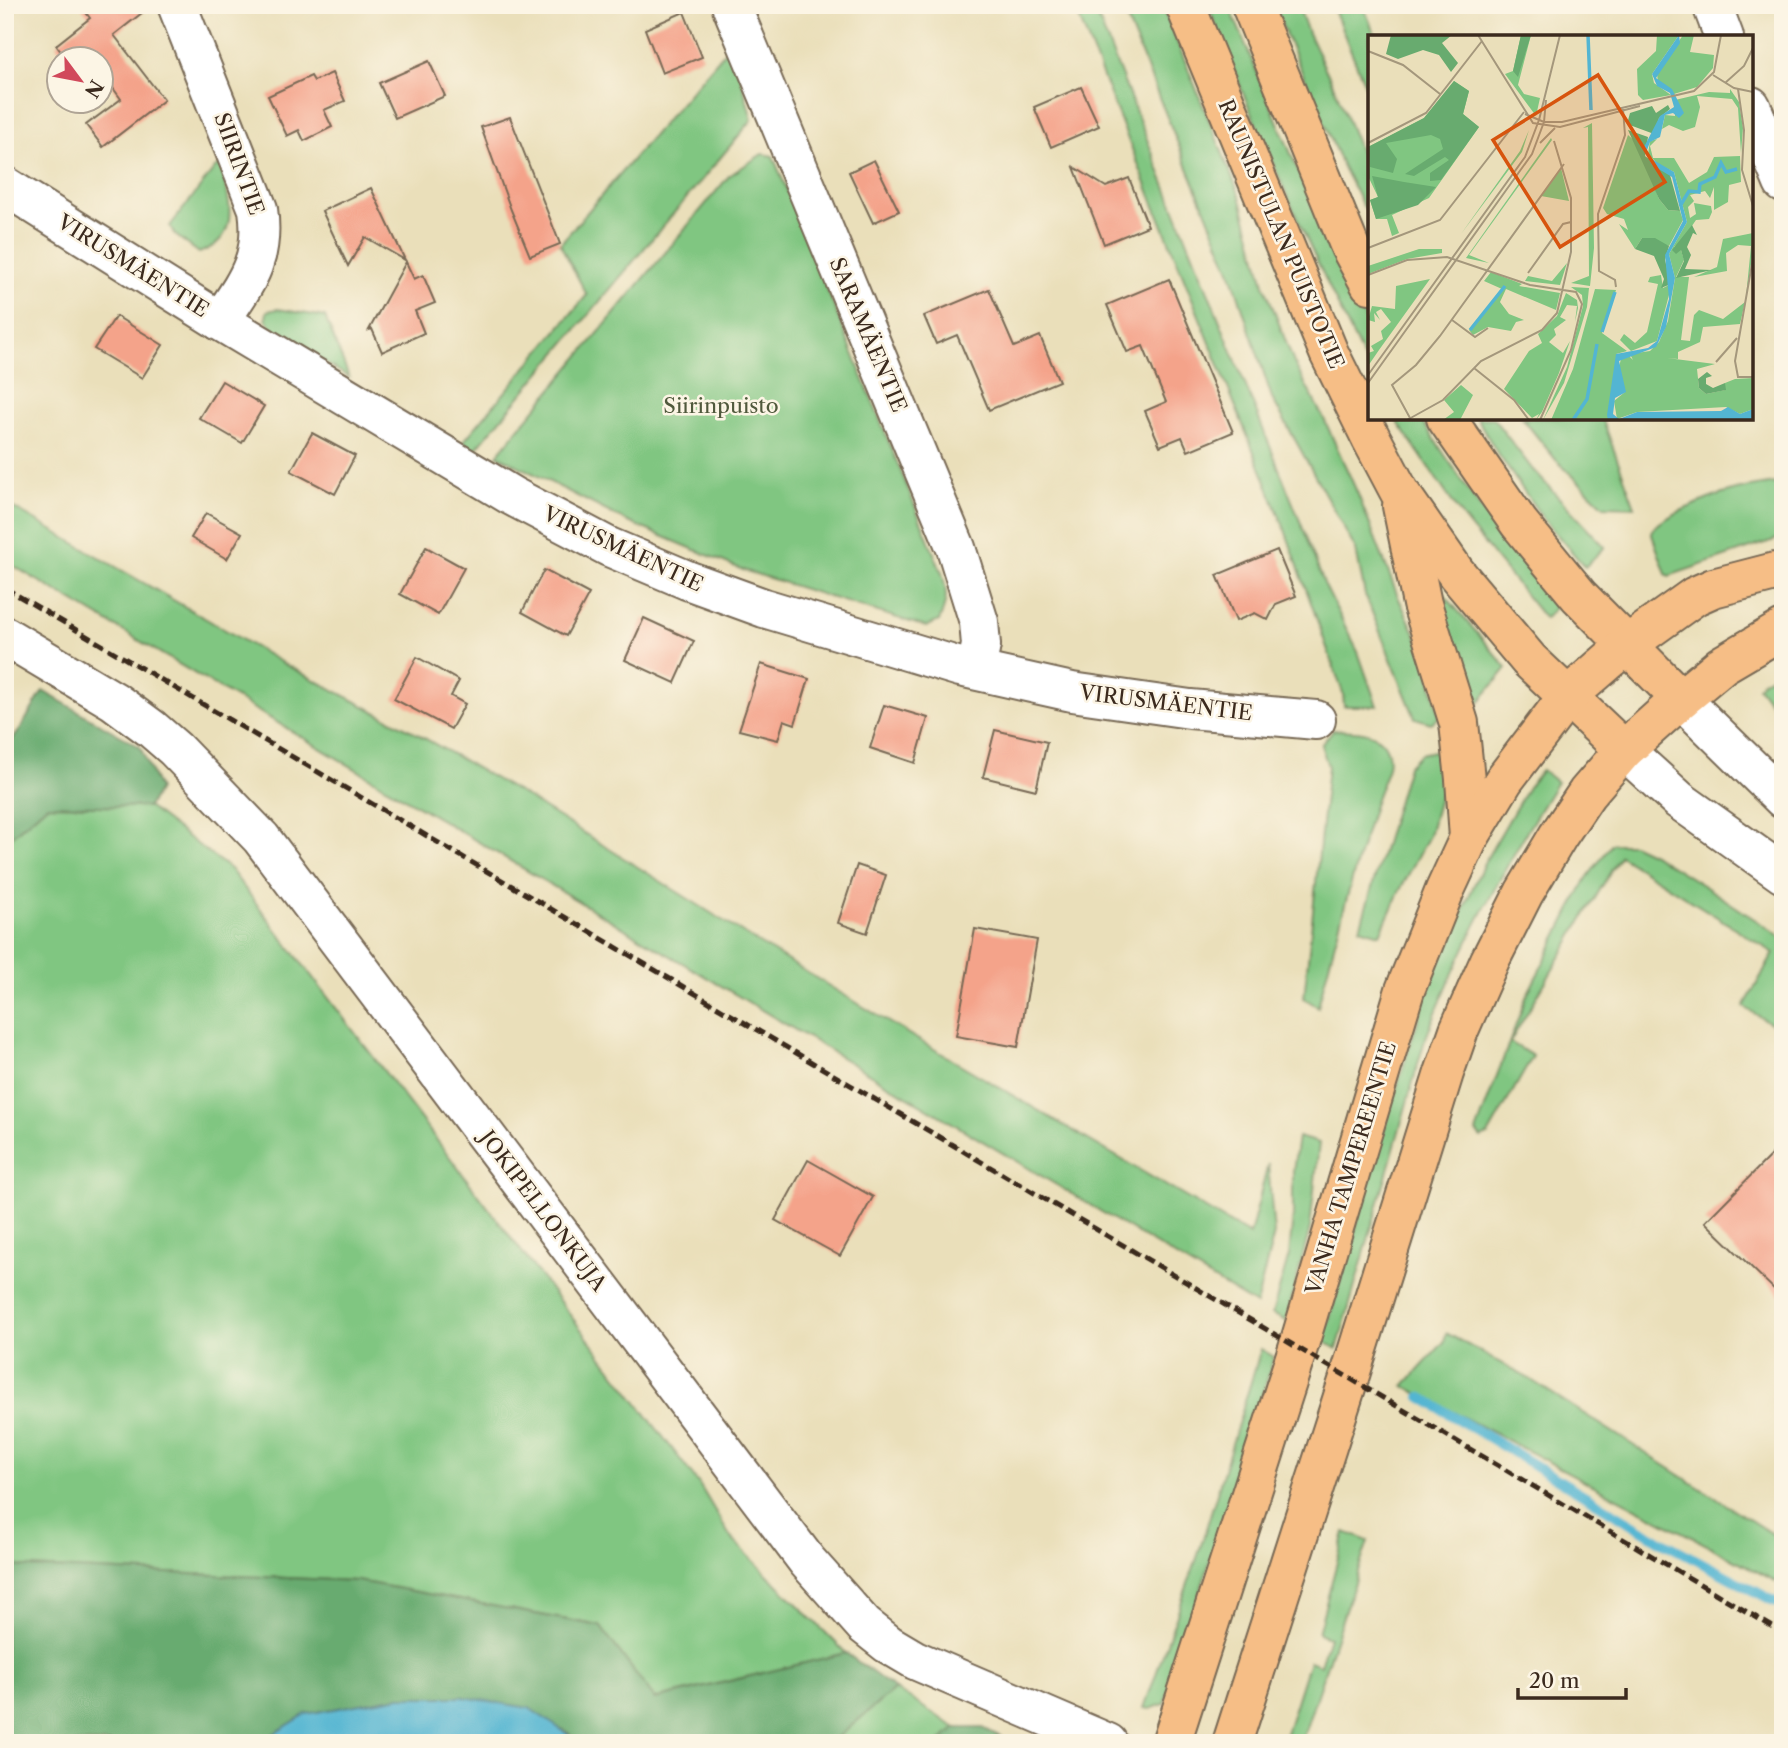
<svg xmlns="http://www.w3.org/2000/svg" width="1788" height="1748" font-family="'Libre Caslon Text',serif">
	<rect width="100%" height="100%" fill="#fcf5e5"/>
	<filter id="ink" filterUnits="userSpaceOnUse"><feTurbulence type="fractalNoise" baseFrequency=".0143" numOctaves="2"/><feDisplacementMap in="SourceGraphic" scale="14" xChannelSelector="R" yChannelSelector="G"/><feConvolveMatrix kernelMatrix="1 2 1 2 8 2 1 2 1" color-interpolation-filters="sRGB"/></filter>
	<filter id="wash" filterUnits="userSpaceOnUse"><feTurbulence type="fractalNoise" baseFrequency=".00686" numOctaves="4" result="noise"/><feDisplacementMap in="SourceGraphic" scale="28" xChannelSelector="R" yChannelSelector="G"/><feGaussianBlur stdDeviation="1.57" result="paint"/><feColorMatrix in="noise" values="0 0 0 0 0 0 0 0 0 0 0 0 0 0 0 0 0 1.4 0 .05"/><feComposite in="paint" operator="in"/></filter>
	<g filter="url(#wash)">
		<rect width="100%" height="100%" fill="#eadfba"/>
		<g fill="#80c681" stroke="#5e7850" stroke-width="2">
			<path d="M 1074,5 L 1093,5 L 1300,521 L 1325,586 L 1358,652 L 1377,706 L 1344,706 L 1343,693 L 1284,527 Z"/>
			<path d="M 1121,5 L 1162,5 L 1240,196 L 1264,284 L 1294,363 L 1325,421 L 1357,492 L 1399,599 L 1424,652 L 1440,717 L 1431,723 L 1415,718 L 1365,595 L 1356,550 L 1272,398 L 1230,270 Z"/>
			<path d="M 1208,5 L 1229,5 L 1296,166 L 1370,329 L 1370,371 C 1310,251 1256,130 1208,5 Z"/>
			<path d="M 1273,5 L 1298,5 L 1308,33 L 1336,91 L 1370,177 L 1370,215 L 1362,204 L 1342,165 Z"/>
			<path d="M 1332,5 L 1363,5 L 1376,37 L 1370,37 L 1370,97 Z"/>
			<path d="M 732,43 L 752,120 L 475,450 L 463,442 L 587,295 L 560,244 Z"/>
			<path d="M 762,154 L 773,156 L 942,573 C 948,593 947,602 939,621 L 926,627 L 743,570 L 626,521 L 497,455 L 729,176 Z"/>
			<path d="M 220,165 C 229,199 243,238 199,253 L 174,234 L 170,226 L 215,168 Z"/>
			<path d="M 278,309 L 325,317 L 349,377 L 276,334 L 266,319 L 267,311 Z"/>
			<path d="M 1395,418 L 1420,418 L 1479,506 L 1556,606 L 1545,619 L 1463,518 Z"/>
			<path d="M 1477,418 L 1493,418 L 1533,470 L 1605,547 L 1585,567 L 1544,520 L 1496,451 Z"/>
			<path d="M 1522,418 L 1602,418 L 1635,507 L 1604,506 L 1556,460 Z"/>
			<path d="M 1783,482 L 1783,537 L 1669,576 L 1666,574 L 1651,532 C 1659,517 1712,497 1729,492 C 1746,487 1764,485 1783,482 Z"/>
			<path d="M 5,503 L 286,665 L 412,731 L 525,796 L 765,947 L 895,1026 L 1250,1235 L 1268,1164 L 1274,1234 L 1256,1305 L 1075,1196 L 5,561 Z"/>
			<path d="M 1441,591 L 1507,668 L 1476,706 L 1473,704 L 1456,649 L 1436,594 Z"/>
			<path d="M 1783,669 L 1783,719 L 1758,687 L 1762,681 Z"/>
			<path d="M 1333,730 C 1353,731 1381,728 1388,753 C 1392,768 1380,785 1376,799 C 1354,868 1336,937 1318,1007 L 1304,998 L 1328,766 L 1321,745 Z"/>
			<path d="M 1444,749 L 1441,790 L 1429,836 L 1399,892 L 1380,934 L 1360,928 L 1408,766 L 1420,754 Z"/>
			<path d="M 1542,770 L 1557,782 C 1505,865 1458,951 1424,1043 L 1337,1349 L 1323,1341 L 1388,1116 L 1429,985 L 1484,863 L 1528,787 Z"/>
			<path d="M 47,805 L 148,807 L 230,869 L 699,1484 L 731,1538 L 846,1653 L 654,1699 L 600,1626 L 358,1581 L 26,1567 L 5,1565 L 5,842 Z"/>
			<path d="M 1612,844 L 1632,844 L 1651,853 L 1709,889 L 1783,938 L 1783,1031 L 1744,1007 L 1774,953 L 1620,856 L 1510,1042 L 1533,1056 L 1488,1135 L 1481,1138 L 1476,1132 L 1527,995 L 1587,878 Z"/>
			<path d="M 1298,1137 L 1319,1143 L 1310,1228 L 1286,1321 L 1272,1314 L 1289,1255 L 1293,1216 L 1293,1171 Z"/>
			<path d="M 1446,1333 L 1528,1378 L 1783,1541 L 1783,1585 L 1404,1386 L 1444,1342 Z"/>
			<path d="M 1261,1349 L 1274,1357 L 1246,1449 L 1164,1704 L 1150,1709 L 1144,1708 L 1198,1555 Z"/>
			<path d="M 1345,1532 L 1368,1541 L 1301,1743 L 1283,1743 L 1309,1661 L 1320,1665 L 1329,1637 L 1318,1633 Z"/>
			<path d="M 895,1689 L 956,1728 L 938,1743 L 831,1743 Z"/>
		</g>
		<g fill="#68ab6f" stroke="#526a46" stroke-width="2">
			<path d="M 43,691 L 140,747 L 159,789 L 148,807 L 47,805 L 5,842 L 5,748 L 17,734 Z"/>
			<path d="M 5,1565 L 26,1567 L 358,1581 L 600,1626 L 655,1699 L 846,1653 L 895,1689 L 831,1743 L 581,1743 L 564,1730 L 464,1697 L 400,1697 L 306,1714 L 259,1743 L 5,1743 Z"/>
			<path d="M 956,1728 L 983,1728 L 1013,1743 L 938,1743 Z"/>
		</g>
		<path fill="#53b5d2" stroke="#477078" stroke-width="2" d="M 400,1697 L 464,1697 L 529,1708 L 581,1743 L 259,1743 L 306,1714 Z"/>
		<g fill="none" stroke-linecap="round" stroke-linejoin="round">
			<path stroke="#53b5d2" stroke-width="10" d="M 1421,1397 L 1657,1539 L 1783,1606"/>
		</g>
		<g id="blocks">
			<g fill="#f4a38a">
				<path d="M 80,5 L 152,5 L 114,35 L 164,100 L 103,147 L 86,125 L 121,99 L 102,73 L 102,60 L 91,60 L 87,55 L 81,60 L 67,60 L 56,45 L 90,18 Z"/>
				<path d="M 684,12 L 702,57 L 662,73 L 645,29 Z"/>
				<path d="M 429,61 L 445,96 L 395,118 L 379,83 Z"/>
				<path d="M 332,73 L 345,101 L 324,110 L 332,127 L 304,141 L 299,130 L 287,136 L 268,96 L 311,76 L 314,81 Z"/>
				<path d="M 1081,87 L 1099,126 L 1051,147 L 1034,107 Z"/>
				<path d="M 510,117 L 560,244 L 530,256 L 511,210 L 481,127 Z"/>
				<path d="M 874,160 L 899,211 L 873,223 L 849,172 Z"/>
				<path d="M 1074,167 L 1106,187 L 1129,178 L 1148,226 L 1104,244 Z"/>
				<path d="M 371,188 L 405,260 L 365,237 L 348,266 L 322,211 Z"/>
				<path d="M 406,262 L 414,279 L 423,275 L 435,303 L 415,311 L 424,333 L 382,352 L 372,329 L 369,330 Z"/>
				<path d="M 1169,279 L 1233,432 L 1188,451 L 1182,437 L 1160,446 L 1145,411 L 1166,402 L 1143,346 L 1127,352 L 1107,305 Z"/>
				<path d="M 989,289 L 1014,347 L 1040,336 L 1059,381 L 989,410 L 957,335 L 936,344 L 924,316 Z"/>
				<path d="M 116,316 L 163,345 L 142,378 L 94,349 Z"/>
				<path d="M 222,381 L 264,406 L 242,443 L 199,418 Z"/>
				<path d="M 312,433 L 355,456 L 335,494 L 291,471 Z"/>
				<path d="M 206,513 L 242,533 L 227,559 L 191,538 Z"/>
				<path d="M 426,547 L 464,568 L 438,615 L 400,594 Z"/>
				<path d="M 1277,550 L 1296,596 L 1276,604 L 1268,620 L 1255,613 L 1236,621 L 1217,575 Z"/>
				<path d="M 544,570 L 589,594 L 566,636 L 522,612 Z"/>
				<path d="M 644,618 L 694,641 L 675,683 L 625,660 Z"/>
				<path d="M 417,657 L 459,681 L 451,696 L 465,704 L 451,729 L 394,699 Z"/>
				<path d="M 761,664 L 809,679 L 795,724 L 784,720 L 778,740 L 739,730 Z"/>
				<path d="M 884,705 L 928,718 L 915,763 L 870,748 Z"/>
				<path d="M 995,730 L 1047,742 L 1036,790 L 983,777 Z"/>
				<path d="M 857,865 L 886,875 L 867,933 L 838,923 Z"/>
				<path d="M 975,929 L 1037,940 L 1018,1047 L 956,1036 Z"/>
				<path d="M 1783,1143 L 1783,1298 L 1705,1222 Z"/>
				<path d="M 808,1160 L 873,1197 L 840,1256 L 775,1220 Z"/>
			</g>
		</g>
	</g>
	<g filter="url(#ink)">
		<use href="#blocks" fill-opacity="0" stroke="#786955" stroke-width="2"/>
		<g fill="none" stroke-linecap="round" stroke-linejoin="round">
			<defs>
				<g id="minor">
					<path d="M 177,5 L 258,209 C 265,259 247,281 220,321"/>
					<path d="M 731,5 L 956,548 L 979,622 L 981,645 L 976,670"/>
					<path d="M 1712,5 L 1724,37"/>
					<path d="M 1751,106 L 1783,183"/>
					<path d="M 5,186 L 220,321 L 512,496 L 609,547 L 687,580 L 764,608 L 960,667 L 1072,692 L 1190,709 L 1316,720"/>
					<path d="M 5,636 L 114,701 L 152,729 L 175,749 L 261,838 L 807,1561 L 864,1625 L 888,1644 L 915,1660 L 1108,1743"/>
					<path d="M 1681,699 L 1783,799"/>
					<path d="M 1624,750 L 1679,800 L 1783,874"/>
				</g>
				<g id="major">
					<path d="M 1185,5 L 1329,353 L 1371,438 L 1399,491 L 1456,573 L 1529,660 L 1624,750"/>
					<path d="M 1251,5 L 1350,247 L 1370,284"/>
					<path d="M 1446,418 L 1519,523 L 1579,596 L 1681,699"/>
					<path d="M 1402,506 L 1422,604 L 1459,723 L 1465,779 L 1469,838"/>
					<path d="M 1171,1743 L 1298,1348 L 1405,990 L 1445,890 L 1469,838 L 1504,780 L 1568,696 L 1628,644 L 1695,596 L 1713,588 L 1775,572 L 1783,572"/>
					<path d="M 1232,1743 L 1349,1378 L 1444,1073 L 1459,1030 L 1490,960 L 1524,893 L 1558,836 L 1587,793 L 1624,750 L 1681,699 L 1722,665 L 1783,629"/>
				</g>
			</defs>
			<use href="#minor" stroke="#786955" stroke-width="42"/>
			<use href="#major" stroke="#786955" stroke-width="42"/>
			<use href="#minor" stroke="#fff" stroke-width="38"/>
			<use href="#major" stroke="#f6be86" stroke-width="38"/>
			<path stroke="#3b2a1e" stroke-width="5" stroke-dasharray="10 5" stroke-linecap="butt" d="M 5,588 L 1783,1633"/>
		</g>
	</g>
	<g text-anchor="middle" stroke-width="5" stroke-linejoin="round" paint-order="stroke">
		<g font-size="21" fill="#3b2a1e" stroke="#fcf5e5">
			<text transform="translate(239 164) rotate(70)" y="7">SIIRINTIE</text>
			<text transform="translate(1281 234) rotate(67)" y="7">RAUNISTULAN PUISTOTIE</text>
			<text transform="translate(133 266) rotate(32)" y="7">VIRUSMÄENTIE</text>
			<text transform="translate(868 335) rotate(67)" y="7">SARAMÄENTIE</text>
			<text transform="translate(623 549) rotate(25)" y="7">VIRUSMÄENTIE</text>
			<text transform="translate(1166 703) rotate(7)" y="7">VIRUSMÄENTIE</text>
			<text transform="translate(1351 1168) rotate(-73)" y="7">VANHA TAMPEREENTIE</text>
			<text transform="translate(543 1211) rotate(53)" y="7">JOKIPELLONKUJA</text>
		</g>
		<g font-size="21" fill="#50593c" stroke="#fcf5e5">
			<text x="721" y="413">Siirinpuisto</text>
		</g>
	</g>
	<g transform="translate(1368 35)">
		<rect width="385" height="385" fill="#eadfba"/>
		<path d="M 153,0 L 163,0 L 150,50 L 156,59 L 172,63 L 168,81 L 137,39 L 145,36 ZM 289,0 L 311,0 L 284,39 L 286,48 L 303,60 L 275,65 L 270,60 L 269,34 L 288,16 ZM 315,0 L 326,0 L 322,17 L 346,20 L 345,33 L 329,52 L 306,59 L 290,47 L 289,39 ZM 86,46 L 101,56 L 95,79 L 111,92 L 61,163 L 24,180 L 31,198 L 24,201 L 19,184 L 8,184 L 2,165 L 10,162 L 0,141 L 0,112 L 56,83 ZM 362,54 L 371,67 L 375,93 L 373,118 L 370,73 L 364,64 L 329,61 L 332,72 L 327,92 L 315,96 L 301,90 L 294,94 L 297,80 L 307,81 L 307,65 L 341,57 L 362,58 ZM 224,88 L 226,213 L 222,251 L 203,248 L 221,241 L 220,92 L 215,93 ZM 161,95 L 154,117 L 93,199 L 152,116 ZM 260,100 L 270,109 L 291,164 L 300,175 L 312,176 L 315,185 L 301,211 L 274,203 L 267,214 L 251,189 L 260,195 L 256,184 L 239,179 L 235,173 ZM 183,103 L 184,105 L 101,220 L 121,228 L 98,223 ZM 289,104 L 282,111 L 285,123 L 306,123 L 321,148 L 339,137 L 346,122 L 372,121 L 373,147 L 361,150 L 360,167 L 346,175 L 346,152 L 342,163 L 337,156 L 322,160 L 326,166 L 320,172 L 322,183 L 328,179 L 326,168 L 343,171 L 344,177 L 341,184 L 328,185 L 313,207 L 306,212 L 313,215 L 316,225 L 308,242 L 321,242 L 313,305 L 322,306 L 326,280 L 331,275 L 355,284 L 377,267 L 372,289 L 335,292 L 332,307 L 310,317 L 310,324 L 299,323 L 347,329 L 329,334 L 331,353 L 338,359 L 357,355 L 357,348 L 367,344 L 385,343 L 385,374 L 372,379 L 358,372 L 269,377 L 249,384 L 246,366 L 257,357 L 247,358 L 248,347 L 255,346 L 247,346 L 240,385 L 183,385 L 205,334 L 227,254 L 248,255 L 234,298 L 259,316 L 248,319 L 249,340 L 253,324 L 260,320 L 265,325 L 262,319 L 282,316 L 291,307 L 300,286 L 307,243 L 301,219 L 319,187 L 306,137 L 290,129 L 280,119 L 282,106 ZM 193,133 L 201,166 L 173,161 ZM 385,198 L 385,216 L 378,262 L 383,211 L 370,210 L 358,218 L 359,236 L 326,242 L 349,232 L 355,204 ZM 51,214 L 74,214 L 74,218 L 39,224 L 0,239 L 0,231 ZM 199,228 L 192,250 L 157,246 L 160,241 L 184,246 ZM 123,237 L 154,249 L 151,251 L 192,258 L 188,275 L 138,254 L 132,267 L 141,279 L 156,285 L 148,287 L 143,296 L 120,292 L 105,300 L 101,295 L 134,254 L 116,246 ZM 293,240 L 295,253 L 303,249 L 302,256 L 289,306 L 263,316 L 252,305 L 256,299 L 267,308 L 279,297 L 290,249 L 280,247 L 282,242 ZM 62,244 L 11,315 L 0,331 L 0,318 L 6,316 L 3,311 L 15,304 L 13,296 L 23,287 L 13,274 L 8,277 L 12,285 L 6,278 L 7,287 L 0,285 L 4,271 L 27,274 L 28,251 ZM 203,252 L 221,253 L 219,272 L 196,348 L 175,385 L 199,332 L 215,271 L 214,260 ZM 198,258 L 209,265 L 210,273 L 207,287 L 209,271 L 199,270 L 192,282 L 198,285 L 186,294 L 188,300 L 181,307 L 195,318 L 202,306 L 191,338 L 174,377 L 168,385 L 171,379 L 164,383 L 136,354 L 161,316 L 174,308 L 170,299 L 189,281 ZM 93,350 L 105,360 L 92,385 L 75,385 L 86,377 L 76,365 Z" fill="#80c681"/>
		<path d="M 23,0 L 84,0 L 74,8 L 90,28 L 83,37 L 71,20 L 55,15 L 30,24 L 18,19 ZM 153,0 L 163,0 L 150,42 L 145,36 ZM 86,46 L 101,56 L 95,79 L 111,92 L 73,145 L 62,146 L 62,138 L 81,125 L 77,122 L 46,141 L 37,139 L 75,114 L 72,104 L 63,100 L 18,108 L 29,124 L 25,138 L 2,132 L 0,112 L 56,83 ZM 300,70 L 302,74 L 291,83 L 286,99 L 259,89 L 262,78 L 284,71 L 288,78 ZM 260,95 L 280,102 L 277,121 L 302,140 L 312,176 L 300,175 L 291,164 ZM 4,141 L 36,147 L 68,152 L 50,170 L 8,184 L 2,165 L 10,162 ZM 324,190 L 329,200 L 325,198 L 319,212 L 323,220 L 317,234 L 344,235 L 308,243 L 316,226 L 313,215 L 308,219 L 304,215 ZM 274,203 L 287,203 L 301,211 L 297,225 L 303,249 L 293,253 L 296,244 L 286,221 L 267,214 ZM 339,337 L 344,341 L 338,343 L 338,349 L 345,353 L 357,348 L 358,355 L 338,359 L 331,353 L 330,344 Z" fill="#68ab6f"/>
		<path d="M 311,0 L 312,8 L 288,43 L 304,54 L 316,78 L 311,83 L 305,78 L 297,80 L 292,102 L 282,107 L 279,115 L 282,123 L 306,137 L 319,187 L 301,219 L 307,243 L 298,292 L 288,312 L 251,326 L 258,357 L 247,363 L 245,379 L 251,384 L 269,377 L 353,376 L 360,372 L 372,379 L 385,374 L 385,385 L 240,385 L 239,380 L 248,319 L 280,313 L 289,306 L 301,264 L 297,220 L 315,186 L 304,142 L 284,130 L 275,114 L 292,81 L 306,72 L 302,58 L 289,51 L 284,39 Z" fill="#53b5d2"/>
		<path fill="none" stroke="#53b5d2" stroke-width="3.5" d="M 220,0 L 223,75M 312,171 L 321,156 L 331,157 L 332,149 L 347,142 L 353,128 L 358,137 L 369,134M 102,295 L 137,251M 234,297 L 247,257M 205,385 L 219,364 L 229,309"/>
		<path fill="none" stroke="#a4977c" stroke-width="2" d="M 110,0 L 165,88 L 192,92 L 272,71M 0,16 L 35,30 L 72,59M 345,40 L 366,53 L 385,57M 357,48 L 376,31 L 385,13M 370,54 L 376,95 L 374,135 L 385,171M 157,79 L 176,87 L 194,87 L 326,56 L 346,37 L 353,0M 171,85 L 192,0M 176,87 L 178,65M 0,108 L 58,78 L 114,6M 172,108 L 187,93M 0,213 L 72,185 L 156,77M 385,223 L 367,326 L 370,342 L 385,342M 160,238 L 195,189 L 203,187M 0,240 L 39,225 L 79,222 L 162,250 L 208,257 L 214,269 L 203,315 L 172,385M 0,250 L 0,280M 248,252 L 247,245 L 231,236 L 230,179 L 257,100 L 255,74M 84,285 L 107,302 L 120,293M 348,327 L 369,303M 106,333 L 146,365 L 161,385M 0,340 L 157,122 L 171,85M 0,348 L 164,119 L 176,87M 42,383 L 24,350 L 48,330 L 72,301 L 196,129M 39,385 L 75,365 L 113,326 L 174,295 L 189,278 L 203,217 L 203,163 L 186,106"/>
		<path fill="#d7540e" fill-opacity="0.15" stroke="#d7540e" stroke-width="3.5" d="M 230,40 L 297,147 L 192,212 L 125,105 Z"/>
		<rect width="385" height="385" fill="none" stroke="#3b2a1e" stroke-width="3.5"/>
	</g>
	<rect width="1788" height="1748" fill="none" stroke="#fcf5e5" stroke-width="28"/>
	<g transform="translate(80 80) rotate(122)"><circle r="33" fill="#fcf5e5" stroke="#afa495" stroke-width="2"/>
	<path d="M0-5L12 26L0 18L-12 26Z" fill="#d1495b"/>
	<text y="-10" font-size="19" font-weight="bold" text-anchor="middle" fill="#3b2a1e">N</text>
	</g>
	<path d="M1518 1688v10h108v-10" fill="none" stroke="#3b2a1e" stroke-width="3.5"/>
	<text x="1529" y="1688" font-size="21" fill="#3b2a1e" stroke="#fcf5e5" stroke-width="5" paint-order="stroke">20 m</text>
</svg>
